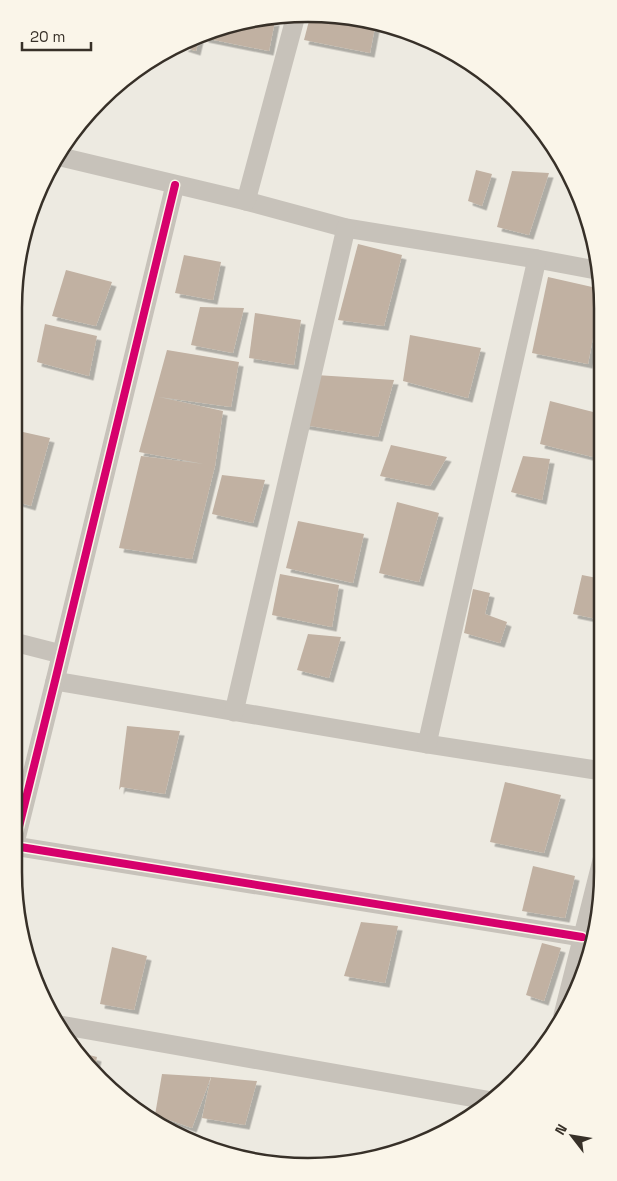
<svg xmlns="http://www.w3.org/2000/svg" width="617" height="1181" font-family="'Space Grotesk',sans-serif">
	<defs>
		<filter id="shadow"><feDropShadow dx="4.5" dy="4.5" stdDeviation="0" flood-color="#0004"/></filter>
	</defs>
	<rect width="100%" height="100%" fill="#edeae1"/>
	<g fill="#c1b1a2" filter="url(#shadow)">
		<path d="M 328,14 L 375,27 L 370,53 L 304,40 L 310,17 Z"/>
		<path d="M 275,21 L 269,51 L 204,38 L 205,34 L 214,29 Z"/>
		<path d="M 199,38 L 196,51 L 183,47 Z"/>
		<path d="M 476,170 L 492,174 L 482,206 L 468,201 Z"/>
		<path d="M 512,171 L 549,173 L 529,235 L 497,227 Z"/>
		<path d="M 358,244 L 402,255 L 384,326 L 338,320 Z"/>
		<path d="M 184,255 L 221,262 L 213,300 L 175,293 Z"/>
		<path d="M 66,270 L 112,282 L 96,326 L 52,316 Z"/>
		<path d="M 548,277 L 601,289 L 601,296 L 588,364 L 532,353 Z"/>
		<path d="M 200,307 L 244,308 L 233,353 L 191,345 Z"/>
		<path d="M 255,313 L 301,320 L 294,365 L 249,358 Z"/>
		<path d="M 45,324 L 97,336 L 89,376 L 37,362 Z"/>
		<path d="M 410,335 L 481,348 L 468,398 L 403,381 Z"/>
		<path d="M 167,350 L 239,362 L 231,407 L 159,397 L 223,411 L 215,466 L 192,559 L 119,548 L 141,456 L 204,464 L 139,452 Z"/>
		<path d="M 316,375 L 394,380 L 378,437 L 304,425 Z"/>
		<path d="M 550,401 L 601,414 L 601,459 L 540,444 Z"/>
		<path d="M 14,430 L 50,438 L 31,506 L 14,501 Z"/>
		<path d="M 391,445 L 447,457 L 430,486 L 380,476 Z"/>
		<path d="M 523,456 L 550,459 L 542,500 L 511,492 Z"/>
		<path d="M 222,475 L 265,480 L 253,523 L 212,514 Z"/>
		<path d="M 397,502 L 439,513 L 419,582 L 379,573 Z"/>
		<path d="M 298,521 L 364,534 L 353,583 L 286,568 Z"/>
		<path d="M 280,574 L 339,585 L 332,627 L 272,615 Z"/>
		<path d="M 582,575 L 602,579 L 602,620 L 573,614 Z"/>
		<path d="M 473,589 L 490,593 L 485,614 L 507,622 L 500,643 L 464,633 Z"/>
		<path d="M 308,634 L 341,637 L 329,678 L 297,670 Z"/>
		<path d="M 602,675 L 602,706 L 593,703 Z"/>
		<path d="M 127,726 L 180,731 L 165,794 L 121,787 L 119,790 Z"/>
		<path d="M 505,782 L 561,795 L 544,853 L 490,842 Z"/>
		<path d="M 533,866 L 575,876 L 565,918 L 522,911 Z"/>
		<path d="M 361,922 L 398,926 L 385,983 L 344,976 Z"/>
		<path d="M 542,943 L 561,948 L 544,1001 L 526,995 Z"/>
		<path d="M 112,947 L 147,956 L 134,1010 L 100,1004 Z"/>
		<path d="M 74,1051 L 97,1057 L 94,1070 L 75,1052 Z"/>
		<path d="M 162,1074 L 211,1077 L 192,1128 L 155,1115 Z"/>
		<path d="M 211,1077 L 257,1081 L 245,1125 L 202,1118 Z"/>
	</g>
	<g fill="none" stroke-linecap="round" stroke-linejoin="round">
		<g stroke="#c7c2ba" stroke-width="19">
			<path d="M 61,157 L 246,201 L 346,228 L 537,259 L 601,271"/>
			<path d="M 246,201 L 295,19"/>
			<path d="M 14,642 L 61,654"/>
			<path d="M 55,681 L 427,744 L 602,771"/>
			<path d="M 234,712 L 346,228"/>
			<path d="M 427,744 L 537,259"/>
			<path d="M 14,846 L 582,937"/>
			<path d="M 14,847 L 55,681 L 175,185"/>
			<path d="M 563,1015 L 603,856"/>
			<path d="M 60,1025 L 492,1101"/>
		</g>
		<defs>
			<g id="cycleway">
				<path d="M 14,846 L 582,937"/>
				<path d="M 14,847 L 55,681 L 175,185"/>
			</g>
		</defs>
		<use href="#cycleway" stroke="#faf5e9" stroke-width="11"/>
		<use href="#cycleway" stroke="#d6006c" stroke-width="8"/>
	</g>
	<path d="M0 0H617V1181H0ZM308 22H308A286 286 0 0 1 594 308V872A286 286 0 0 1 308 1158H308A286 286 0 0 1 22 872V308A286 286 0 0 1 308 22Z" fill="#faf5e9" fill-rule="evenodd"/>
	<path fill="none" stroke="#373028" stroke-width="2.5" d="M308 22H308A286 286 0 0 1 594 308V872A286 286 0 0 1 308 1158H308A286 286 0 0 1 22 872V308A286 286 0 0 1 308 22Z"/>
	<g transform="translate(572 1136) rotate(301)" stroke="#faf5e9" stroke-width="4" paint-order="stroke">
	<path d="M0-4L9 19L0 12L-9 19Z" fill="#373028"/>
	<text y="-8" font-size="14" font-weight="bold" text-anchor="middle" fill="#373028">N</text>
	</g>
	<path d="M22 42v8h69v-8" fill="none" stroke="#373028" stroke-width="2.5"/>
	<text x="30" y="42" font-size="15" fill="#373028" stroke="#faf5e9" stroke-width="4" paint-order="stroke">20 m</text>
</svg>
